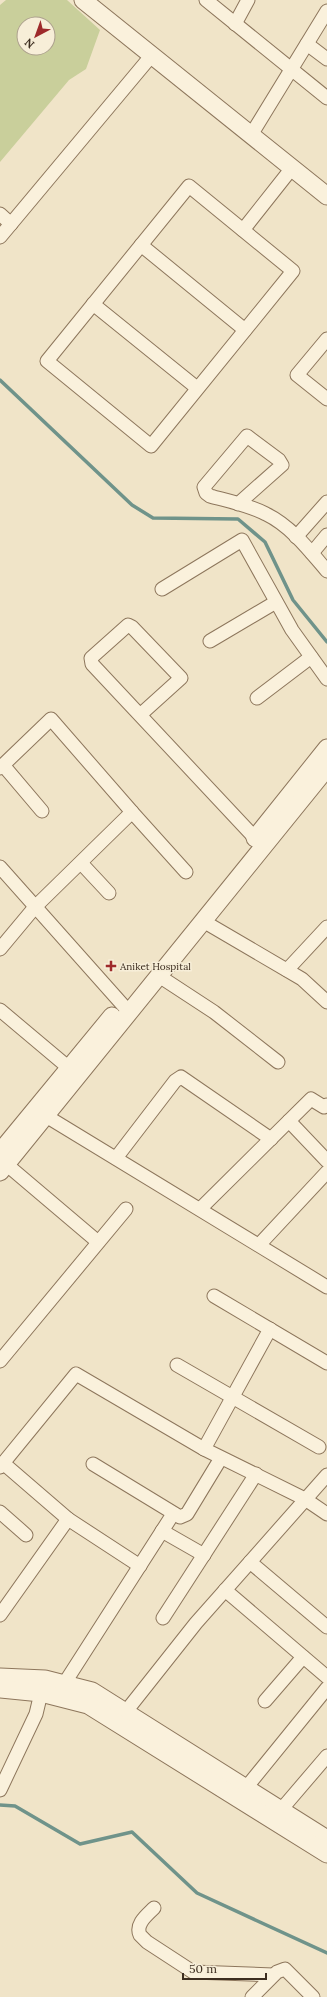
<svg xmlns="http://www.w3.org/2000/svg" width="327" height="1997" font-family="Lora,serif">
	<rect width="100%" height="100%" fill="#f0e4c8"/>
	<path fill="#c9cf9b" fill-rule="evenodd" d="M 6,0 L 67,0 L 100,30 L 86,69 L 69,80 L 0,162 L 0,5 ZM 24,24 L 48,24 L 48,48 L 24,48 Z"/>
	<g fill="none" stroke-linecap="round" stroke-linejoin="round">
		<g stroke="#6f938a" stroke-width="3.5">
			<path d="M 0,380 L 132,505 L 153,518 L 238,519 L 265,542 L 293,600 L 327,642"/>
			<path d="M 0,1805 L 15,1806 L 80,1844 L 132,1832 L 197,1893 L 327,1953"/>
		</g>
		<defs>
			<g id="minor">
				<path d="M 206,0 L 327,98"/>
				<path d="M 235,24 L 248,0"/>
				<path d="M 307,44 L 327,59"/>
				<path d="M 251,135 L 327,11"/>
				<path d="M 189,186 L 293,271 L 151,446 L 47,361 Z"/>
				<path d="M 0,214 L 11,224"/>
				<path d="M 243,230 L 292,168"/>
				<path d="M 0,237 L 152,55"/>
				<path d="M 141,245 L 245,330"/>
				<path d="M 93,304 L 197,388"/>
				<path d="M 327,339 L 297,375 L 327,399"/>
				<path d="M 238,504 L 282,465 L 279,460 L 247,436 L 204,487 L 206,493 L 210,496 C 228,501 249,505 266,514 C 291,526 310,551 327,571"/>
				<path d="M 296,537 L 327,502"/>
				<path d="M 312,553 L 327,535"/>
				<path d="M 162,589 L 242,540 L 292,630 L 327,679"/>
				<path d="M 210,641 L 276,602"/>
				<path d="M 257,698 L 311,657"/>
				<path d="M 140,715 L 181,678 L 132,627 L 128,625 L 91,658 L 92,664 L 255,838"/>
				<path d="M 3,765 L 42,811"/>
				<path d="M 0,768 L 51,719 L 132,812"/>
				<path d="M 81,863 L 109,893"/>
				<path d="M 0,867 L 129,1012"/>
				<path d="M 203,921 L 302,979 L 327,1002"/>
				<path d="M 0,949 L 35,907 L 132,812 L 186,872"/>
				<path d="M 287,970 L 327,927"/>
				<path d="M 159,976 L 214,1012 L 278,1062"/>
				<path d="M 0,1010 L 69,1068"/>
				<path d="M 46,1116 L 327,1287"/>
				<path d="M 289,1121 L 327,1161"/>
				<path d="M 116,1158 L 175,1081 L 181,1077 L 271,1139"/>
				<path d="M 6,1164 L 98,1242"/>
				<path d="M 200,1209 L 311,1099 L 324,1107 L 327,1105"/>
				<path d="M 259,1245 L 327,1172"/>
				<path d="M 214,1296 L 327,1363"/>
				<path d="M 0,1361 L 126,1209"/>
				<path d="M 177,1365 L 319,1447"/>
				<path d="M 204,1449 L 270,1329"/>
				<path d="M 3,1463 L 68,1519"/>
				<path d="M 93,1464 L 180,1517 L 187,1514 L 221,1458"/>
				<path d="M 0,1467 L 76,1374 L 204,1449 L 305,1499 L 327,1514"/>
				<path d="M 0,1512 L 26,1535"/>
				<path d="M 162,1531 L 204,1555"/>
				<path d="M 250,1562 L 327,1627"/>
				<path d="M 225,1590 L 327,1677"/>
				<path d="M 0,1615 L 68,1519 L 140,1566"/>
				<path d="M 163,1618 L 256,1474"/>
				<path d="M 64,1684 L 173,1514"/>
				<path d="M 265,1701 L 303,1657"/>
				<path d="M 120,1719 L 196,1623 L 327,1475"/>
				<path d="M 0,1790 L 36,1714 L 41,1693"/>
				<path d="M 241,1794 L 327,1688"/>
				<path d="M 280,1811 L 327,1756"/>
				<path d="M 154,1908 C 147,1915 135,1924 140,1935 L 147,1942 L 193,1972 L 273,1975"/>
				<path d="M 252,1997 L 277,1972 L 285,1969 L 313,1997"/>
			</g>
			<g id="tertiary">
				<path d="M 83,0 L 327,196"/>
				<path d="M 255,838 L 327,748"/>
				<path d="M 0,1152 L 112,1016"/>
				<path d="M 0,1172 L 327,768"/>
				<path d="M 0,1677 L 45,1679 L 92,1691 L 327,1839"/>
				<path d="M 0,1689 L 41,1693 L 88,1705 L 327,1854"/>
			</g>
		</defs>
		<use href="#minor" stroke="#8d765c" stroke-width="15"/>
		<use href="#tertiary" stroke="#8d765c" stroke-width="19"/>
		<use href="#minor" stroke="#faf1dc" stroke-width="13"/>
		<use href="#tertiary" stroke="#faf1dc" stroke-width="17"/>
	</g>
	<path fill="#9e2a2b" stroke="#f7eed8" stroke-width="1.5" d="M109 960h4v4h4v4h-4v4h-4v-4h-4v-4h4z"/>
	<g text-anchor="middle" stroke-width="3" stroke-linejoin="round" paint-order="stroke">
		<g font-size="10" fill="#3d2e20" stroke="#f7eed8" text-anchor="start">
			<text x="120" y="970">Aniket Hospital</text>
		</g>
	</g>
	<g transform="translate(36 36) rotate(221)"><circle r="19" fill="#f7eed8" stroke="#ada18e"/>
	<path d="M0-3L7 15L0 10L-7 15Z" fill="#9e2a2b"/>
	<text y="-6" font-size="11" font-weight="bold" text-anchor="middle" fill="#3d2e20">N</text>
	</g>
	<path d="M183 1973v6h83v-6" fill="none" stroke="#3d2e20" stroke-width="2"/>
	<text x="189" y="1973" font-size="12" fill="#3d2e20" stroke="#f7eed8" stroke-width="3" paint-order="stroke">50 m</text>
</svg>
